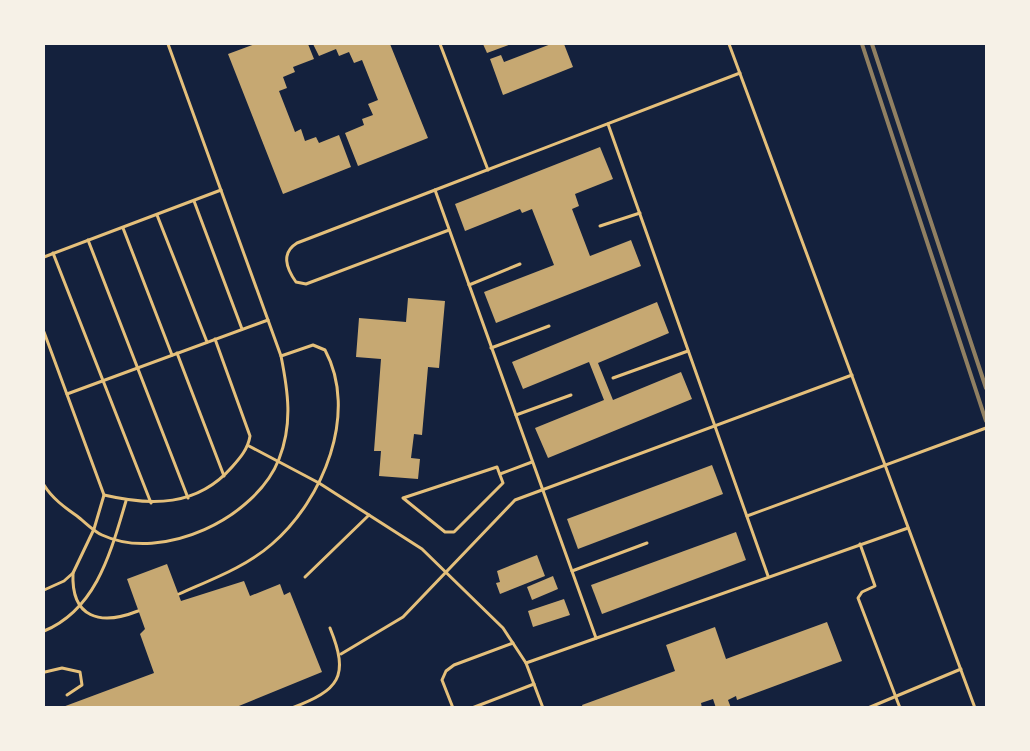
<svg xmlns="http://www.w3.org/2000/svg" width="1030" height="751" font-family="'DejaVu Sans',sans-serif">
	<rect width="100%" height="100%" fill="#14213d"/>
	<g fill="#c6a872">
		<path d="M 255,44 L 308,44 L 314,59 L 293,67 L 295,72 L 283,77 L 287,88 L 279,91 L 295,132 L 301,129 L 305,141 L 316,137 L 319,143 L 339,135 L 351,167 L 283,194 L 228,54 Z"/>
		<path d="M 313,44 L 390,44 L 428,138 L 358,166 L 345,133 L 364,125 L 362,119 L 373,115 L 368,104 L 378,100 L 362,60 L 354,63 L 349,52 L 339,56 L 336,49 L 319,56 Z"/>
		<path d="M 483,44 L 511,44 L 487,53 Z"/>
		<path d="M 551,44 L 564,44 L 573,67 L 503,95 L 490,59 L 501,55 L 504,62 Z"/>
		<path d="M 600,147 L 613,179 L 575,194 L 579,206 L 572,209 L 590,256 L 631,240 L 641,266 L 496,323 L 484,292 L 554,265 L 532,209 L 522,213 L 520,209 L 465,231 L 455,204 Z"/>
		<path d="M 408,298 L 445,301 L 439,368 L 428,367 L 422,435 L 414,434 L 411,458 L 420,459 L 418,479 L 379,476 L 381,451 L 374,451 L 381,359 L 356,357 L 359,318 L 406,322 Z"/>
		<path d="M 657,302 L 669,333 L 598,363 L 613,400 L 681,372 L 692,399 L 548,458 L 535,428 L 604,400 L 589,362 L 523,389 L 512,362 Z"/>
		<path d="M 712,465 L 723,494 L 578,549 L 567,519 Z"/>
		<path d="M 736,532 L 746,560 L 602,614 L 591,585 Z"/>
		<path d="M 537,555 L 545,576 L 500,594 L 496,583 L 500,582 L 497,571 Z"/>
		<path d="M 167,564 L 181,601 L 244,581 L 250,596 L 280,584 L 284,595 L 290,592 L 322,672 L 234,708 L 60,708 L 154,673 L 140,634 L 145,629 L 127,579 Z"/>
		<path d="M 553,576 L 558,589 L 532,600 L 527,587 Z"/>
		<path d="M 564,599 L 570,615 L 533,627 L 528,611 Z"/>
		<path d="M 827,622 L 842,661 L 737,700 L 736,696 L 728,700 L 731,708 L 716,708 L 713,699 L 701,703 L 702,708 L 583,708 L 582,705 L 675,671 L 666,645 L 715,627 L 726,659 Z"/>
	</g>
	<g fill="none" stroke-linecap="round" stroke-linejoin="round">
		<g stroke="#e5c07b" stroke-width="3">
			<path d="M 440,44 L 488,170"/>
			<path d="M 729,44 L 975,708"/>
			<path d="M 608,124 L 768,576"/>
			<path d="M 435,190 L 297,243 C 281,253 286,268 296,282 L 306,284 L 449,230"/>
			<path d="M 194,201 L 242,329"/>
			<path d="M 157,215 L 207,342"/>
			<path d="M 600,226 L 640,213"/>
			<path d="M 123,228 L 172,355"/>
			<path d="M 88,240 L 188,498"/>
			<path d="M 53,253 L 151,503"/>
			<path d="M 44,257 L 221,190"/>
			<path d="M 469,285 L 520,264"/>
			<path d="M 44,332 L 104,495 L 94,529 L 73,573 L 64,581 L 44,590"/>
			<path d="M 491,348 L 549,326"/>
			<path d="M 177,353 L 224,476"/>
			<path d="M 613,378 L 688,351"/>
			<path d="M 67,394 L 268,320"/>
			<path d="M 516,415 L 571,395"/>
			<path d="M 249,446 L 319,483 L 422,549 L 503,628 L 526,663 L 543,708"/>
			<path d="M 497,467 L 503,483 L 454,532 L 445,532 L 403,498 Z"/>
			<path d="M 500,474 L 532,462"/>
			<path d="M 44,485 C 52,498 64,507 77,516 C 85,522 93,531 102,535 C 162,563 256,518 279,459 C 293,424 288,391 281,356 L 168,44"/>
			<path d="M 104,495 C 151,506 197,507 232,467 C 240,458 248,449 250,436 L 215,339"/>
			<path d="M 747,516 L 986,428"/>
			<path d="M 860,544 L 875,586 L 862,592 L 858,598 L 900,708"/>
			<path d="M 572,571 L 647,543"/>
			<path d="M 73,573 C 71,618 100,626 138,611"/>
			<path d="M 305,577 L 369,515"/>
			<path d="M 179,594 C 210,580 246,567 272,544 C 323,500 359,413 325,350 L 313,345 L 281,356"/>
			<path d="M 44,631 C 97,609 111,551 126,501"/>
			<path d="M 596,638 L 435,190 L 740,73"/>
			<path d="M 341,654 L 403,617 L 515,500 L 852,375"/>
			<path d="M 526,663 L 908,528"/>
			<path d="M 45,672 L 62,668 L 80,672 L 82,685 L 67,695"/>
			<path d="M 292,708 C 339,690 350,677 330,628"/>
			<path d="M 453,708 L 442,680 L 446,671 L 454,665 L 513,643"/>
			<path d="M 472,708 L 534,684"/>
			<path d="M 868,708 L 961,669"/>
		</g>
		<g stroke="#918062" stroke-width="4">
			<path d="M 862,44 L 986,421"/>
			<path d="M 872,44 L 986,388"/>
		</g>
	</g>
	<rect width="1030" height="751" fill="none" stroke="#f6f1e7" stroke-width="90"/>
</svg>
